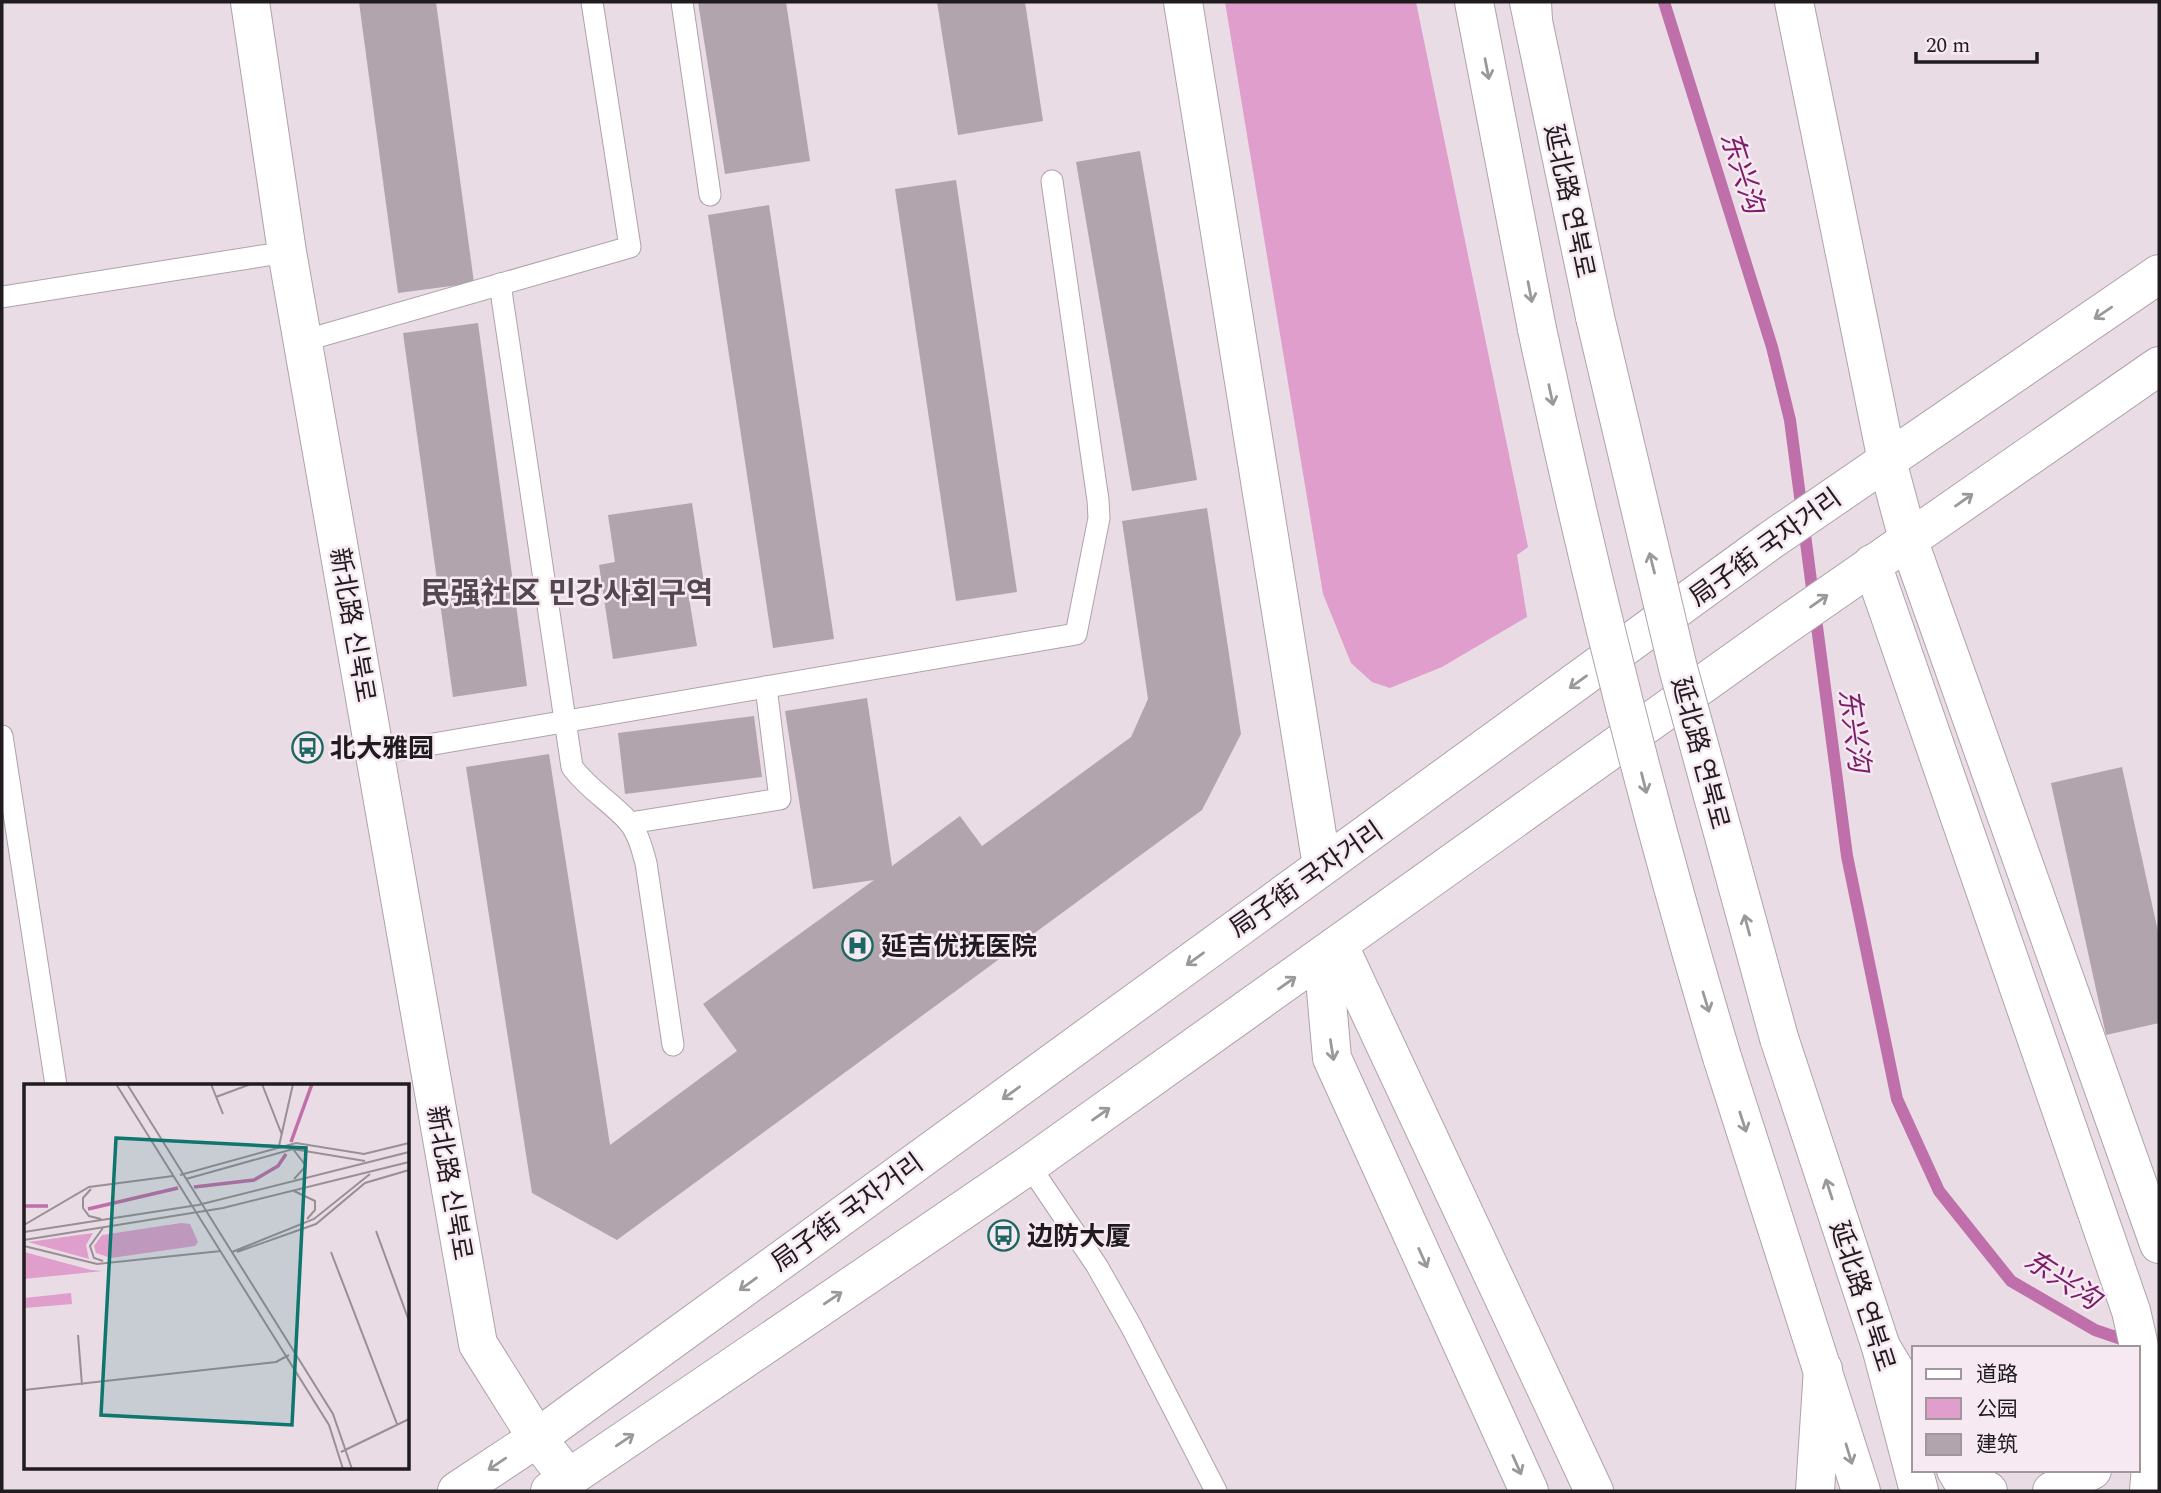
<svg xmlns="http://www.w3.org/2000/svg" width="2161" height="1493" font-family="Spectral,'Noto Sans SC','Noto Sans KR',serif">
	<rect width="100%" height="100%" fill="#e9dce5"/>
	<path fill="#df9ecc" d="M 1225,2 L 1416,2 L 1528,547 L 1517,555 L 1527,617 L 1442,667 L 1390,688 L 1372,682 L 1351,663 L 1323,594 Z"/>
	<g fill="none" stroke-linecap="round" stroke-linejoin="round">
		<path stroke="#bf6faa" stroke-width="12" d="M 1664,2 L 1772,347 L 1790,420 L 1847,856 L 1897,1099 L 1939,1191 L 2011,1281 L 2095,1330 L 2133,1343"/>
	</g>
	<g fill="#b1a4ac">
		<path d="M 359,2 L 436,2 L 474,283 L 398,293 Z"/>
		<path d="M 698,2 L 786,2 L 810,161 L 725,174 Z"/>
		<path d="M 937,2 L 1025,2 L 1043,121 L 958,135 Z"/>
		<path d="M 1140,151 L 1197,480 L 1132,491 L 1076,162 Z"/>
		<path d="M 956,180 L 1017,592 L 956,601 L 895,189 Z"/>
		<path d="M 769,205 L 834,639 L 773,648 L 708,215 Z"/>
		<path d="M 478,323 L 527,686 L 453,697 L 403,333 Z"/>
		<path d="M 692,503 L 704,583 L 687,586 L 697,646 L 613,659 L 599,565 L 615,562 L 608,515 Z"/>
		<path d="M 1207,508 L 1241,734 L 1202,810 L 617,1240 L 532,1193 L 466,767 L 549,754 L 610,1145 L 737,1051 L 703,1004 L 874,880 L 813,889 L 785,711 L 867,698 L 892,866 L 960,816 L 982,846 L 1131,737 L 1148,699 L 1122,521 Z"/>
		<path d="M 754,716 L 762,777 L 625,794 L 618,733 Z"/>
		<path d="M 2122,767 L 2159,936 L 2159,1023 L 2106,1035 L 2051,783 Z"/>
	</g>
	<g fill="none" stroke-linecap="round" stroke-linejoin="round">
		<defs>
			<g id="service">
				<path d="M 682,2 L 710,195"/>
				<path d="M 500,284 L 572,767 C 588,789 611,802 628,821 C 638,832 642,849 646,863 L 673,1045"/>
				<path d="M 2,297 L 287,252"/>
				<path d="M 303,341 L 630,247 L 592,2"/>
				<path d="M 2,736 L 56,1085"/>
				<path d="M 375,754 L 1076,634 L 1099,518 L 1098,500 L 1052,181"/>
				<path d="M 630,823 L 780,799 L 766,687"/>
				<path d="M 1029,1165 L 1097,1266 L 1131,1326 L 1216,1491"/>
			</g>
			<path id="minor" d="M 1323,957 L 1332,1058 L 1529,1491"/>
			<g id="tertiary">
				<path d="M 250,2 L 287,252 L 478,1344 L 537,1438 L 568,1478"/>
				<path d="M 1887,461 L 1908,539 L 2159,1244"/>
			</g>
			<g id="secondary">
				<path d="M 1474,2 L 1537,329"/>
				<path d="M 1529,2 L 1595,317"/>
				<path d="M 1779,1038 L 1881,1347 L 1919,1491"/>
				<path d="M 1722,1057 L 1861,1491"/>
			</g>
			<g id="primary">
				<path d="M 1183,2 L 1322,866"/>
				<path d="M 1532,2 L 1533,21"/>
				<path d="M 1794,2 L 1887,461"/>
				<path d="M 1872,564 L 2131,1311 C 2146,1374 2156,1426 2149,1491"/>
				<path d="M 1339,946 L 1594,1491"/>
				<path d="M 1881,1347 L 1914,1402"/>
				<path d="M 1956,1470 L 1962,1480 L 1988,1491"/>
				<path d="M 457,1491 L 537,1438 L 1771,540 L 2159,274"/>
				<path d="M 550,1491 L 1029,1165 L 1780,629 L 2159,366"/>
				<path d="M 1815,1491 L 1823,1369"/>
				<path d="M 2052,1491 L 2092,1470"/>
			</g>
		</defs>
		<use href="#service" stroke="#afa2ab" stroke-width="23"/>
		<use href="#minor" stroke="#afa2ab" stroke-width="40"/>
		<use href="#tertiary" stroke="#afa2ab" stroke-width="40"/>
		<use href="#secondary" stroke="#afa2ab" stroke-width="40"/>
		<use href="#primary" stroke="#afa2ab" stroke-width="40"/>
		<use href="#service" stroke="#fff" stroke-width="21"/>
		<use href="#minor" stroke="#fff" stroke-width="38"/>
		<use href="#tertiary" stroke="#fff" stroke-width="38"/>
		<use href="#secondary" stroke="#fff" stroke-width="38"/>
		<use href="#primary" stroke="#fff" stroke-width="38"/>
		<defs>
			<g id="secondary-bridge">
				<path d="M 1595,317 L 1678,668 L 1779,1038"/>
				<path d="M 1537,329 C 1589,574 1650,817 1722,1057"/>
			</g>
		</defs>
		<use href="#secondary-bridge" stroke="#afa2ab" stroke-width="40" stroke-linecap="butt"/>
		<use href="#secondary-bridge" stroke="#fff" stroke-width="38"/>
	</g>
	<defs><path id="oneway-shaft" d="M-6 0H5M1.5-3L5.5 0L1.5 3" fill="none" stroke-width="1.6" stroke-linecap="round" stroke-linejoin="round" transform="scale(1.75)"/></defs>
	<g stroke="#9b989a">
		<use href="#oneway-shaft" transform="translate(1487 69) rotate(79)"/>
		<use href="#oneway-shaft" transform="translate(1530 292) rotate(79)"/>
		<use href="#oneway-shaft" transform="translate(2103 313) rotate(146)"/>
		<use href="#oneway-shaft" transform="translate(1551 395) rotate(78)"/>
		<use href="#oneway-shaft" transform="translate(1964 500) rotate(-35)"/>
		<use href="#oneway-shaft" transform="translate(1652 563) rotate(-104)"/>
		<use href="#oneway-shaft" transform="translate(1819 601) rotate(-35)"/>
		<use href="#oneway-shaft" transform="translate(1578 682) rotate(144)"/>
		<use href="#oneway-shaft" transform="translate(1644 783) rotate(76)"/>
		<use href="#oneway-shaft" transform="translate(1747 925) rotate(-105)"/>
		<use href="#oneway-shaft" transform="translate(1195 959) rotate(144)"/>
		<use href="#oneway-shaft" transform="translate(1287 983) rotate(-35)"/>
		<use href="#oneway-shaft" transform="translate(1706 1002) rotate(73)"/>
		<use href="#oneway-shaft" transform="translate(1332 1050) rotate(81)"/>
		<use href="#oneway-shaft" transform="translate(1011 1093) rotate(144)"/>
		<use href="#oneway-shaft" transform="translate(1101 1114) rotate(-35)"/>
		<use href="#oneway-shaft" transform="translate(1743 1122) rotate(72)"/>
		<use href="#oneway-shaft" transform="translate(1829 1189) rotate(-108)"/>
		<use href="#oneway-shaft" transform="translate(1423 1258) rotate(66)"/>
		<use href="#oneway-shaft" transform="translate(748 1284) rotate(144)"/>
		<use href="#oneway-shaft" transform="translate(833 1298) rotate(-34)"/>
		<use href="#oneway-shaft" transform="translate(625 1440) rotate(-34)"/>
		<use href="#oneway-shaft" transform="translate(1849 1454) rotate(73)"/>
		<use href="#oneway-shaft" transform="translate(497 1464) rotate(146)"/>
		<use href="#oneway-shaft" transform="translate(1517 1465) rotate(66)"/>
	</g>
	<defs>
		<symbol id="bus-ring" viewBox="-11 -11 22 22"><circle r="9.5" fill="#f6e9f2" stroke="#1c6761" stroke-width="1.5"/><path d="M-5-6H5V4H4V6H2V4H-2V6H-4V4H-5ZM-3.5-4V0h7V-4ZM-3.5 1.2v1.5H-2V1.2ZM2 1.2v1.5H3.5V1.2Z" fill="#1c6761"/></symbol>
		<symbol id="hospital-ring" viewBox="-11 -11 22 22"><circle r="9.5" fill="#f6e9f2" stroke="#1c6761" stroke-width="1.5"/><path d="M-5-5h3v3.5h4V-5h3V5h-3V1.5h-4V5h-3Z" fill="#1c6761"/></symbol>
	</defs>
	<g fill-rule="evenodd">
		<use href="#bus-ring" x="290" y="730" width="35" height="35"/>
		<use href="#hospital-ring" x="840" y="928" width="35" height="35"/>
		<use href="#bus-ring" x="986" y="1218" width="35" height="35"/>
	</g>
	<g text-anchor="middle" stroke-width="5" stroke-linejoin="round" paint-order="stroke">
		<g font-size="26" fill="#201b1e" stroke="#f6e9f2">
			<text transform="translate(1570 201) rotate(78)" y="9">延北路 연북로</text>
			<text transform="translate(1765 547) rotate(-36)" y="9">局子街 국자거리</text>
			<text transform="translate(353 625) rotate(80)" y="9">新北路 신북로</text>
			<text transform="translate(1701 753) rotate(75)" y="9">延北路 연북로</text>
			<text transform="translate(1306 879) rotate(-35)" y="9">局子街 국자거리</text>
			<text transform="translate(450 1183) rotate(80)" y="9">新北路 신북로</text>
			<text transform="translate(847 1212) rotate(-36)" y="9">局子街 국자거리</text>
			<text transform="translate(1863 1296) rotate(72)" y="9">延北路 연북로</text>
		</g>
		<g font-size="26" font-weight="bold" fill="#201b1e" stroke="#f6e9f2" text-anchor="start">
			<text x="330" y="757">北大雅园</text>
			<text x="881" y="955">延吉优抚医院</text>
			<text x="1027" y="1245">边防大厦</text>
		</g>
		<g font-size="28" font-style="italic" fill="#7d1d6a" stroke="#f6e9f2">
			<text transform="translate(1743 172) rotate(72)" y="10">东兴沟</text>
			<text transform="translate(1855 730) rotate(82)" y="10">东兴沟</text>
			<text transform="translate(2063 1279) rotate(33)" y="10">东兴沟</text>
		</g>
		<g font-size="30" font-weight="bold" fill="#53484f" stroke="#f6e9f2">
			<text x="567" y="603">民强社区 민강사회구역</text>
		</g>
	</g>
	<g transform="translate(24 1084)">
		<rect width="385" height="385" fill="#e9dce5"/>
		<path d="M 157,139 L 166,140 L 174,158 L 171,162 L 87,174 L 72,169 L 70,162 L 78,151 ZM 69,149 L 62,161 L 65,175 L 4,158 ZM 0,168 L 67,186 L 79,187 L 0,195 ZM 47,209 L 48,220 L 0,224 L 0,214 Z" fill="#df9ecc"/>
		<path fill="none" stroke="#bf6faa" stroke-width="3.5" d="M 267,58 L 288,0M 170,103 L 230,96 L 254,82 L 262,70M 0,122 L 24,122M 64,125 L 154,104"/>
		<path fill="none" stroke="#998f95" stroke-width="2" d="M 92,0 L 305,341 L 319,385M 103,0 L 309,330 L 328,385M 187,0 L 199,30M 238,0 L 258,51M 192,13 L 227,0M 255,62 L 269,0M 269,65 L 282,82 L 270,95M 156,91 L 272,59 L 340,70 L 385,59M 162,95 L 269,65 L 341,77M 67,105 L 59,114 L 59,124 L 65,132 L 77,135M 270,107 L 291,117 L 291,126 L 283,135M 0,141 L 65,103 L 149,92M 79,144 L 66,162 L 70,174 L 79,177M 352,147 L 385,237M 0,148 L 174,121 L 385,68M 0,156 L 199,124 L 385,78M 0,162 L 73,180 L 197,167M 208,168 L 290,135 L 346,90M 213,168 L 292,140 L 341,99 L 385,86M 307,168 L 373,340M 54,251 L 58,301M 0,306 L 252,278 L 265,271M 317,368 L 385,335"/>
		<path fill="#0f766e" fill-opacity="0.15" stroke="#0f766e" stroke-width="3.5" d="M 92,54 L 282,64 L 268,341 L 77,331 Z"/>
		<rect width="385" height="385" fill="none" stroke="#201b1e" stroke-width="3.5"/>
	</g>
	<rect width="2161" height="1493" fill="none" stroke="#201b1e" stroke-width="7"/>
	<rect x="1912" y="1346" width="228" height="126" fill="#f6e9f2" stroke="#a0979d" stroke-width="2"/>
	<rect x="1926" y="1369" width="35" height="10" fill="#ffffff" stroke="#a0979d" stroke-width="2"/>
	<text x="1976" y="1381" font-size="21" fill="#201b1e">道路</text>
	<rect x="1926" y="1398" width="35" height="21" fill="#df9ecc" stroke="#a0979d" stroke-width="2"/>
	<text x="1976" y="1416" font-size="21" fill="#201b1e">公园</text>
	<rect x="1926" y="1434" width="35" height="21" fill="#b1a4ac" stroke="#a0979d" stroke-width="2"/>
	<text x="1976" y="1451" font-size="21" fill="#201b1e">建筑</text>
	<path d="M1916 52v10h121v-10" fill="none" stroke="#201b1e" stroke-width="3.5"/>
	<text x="1926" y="52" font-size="21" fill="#201b1e" stroke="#f6e9f2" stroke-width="5" paint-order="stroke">20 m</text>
</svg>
